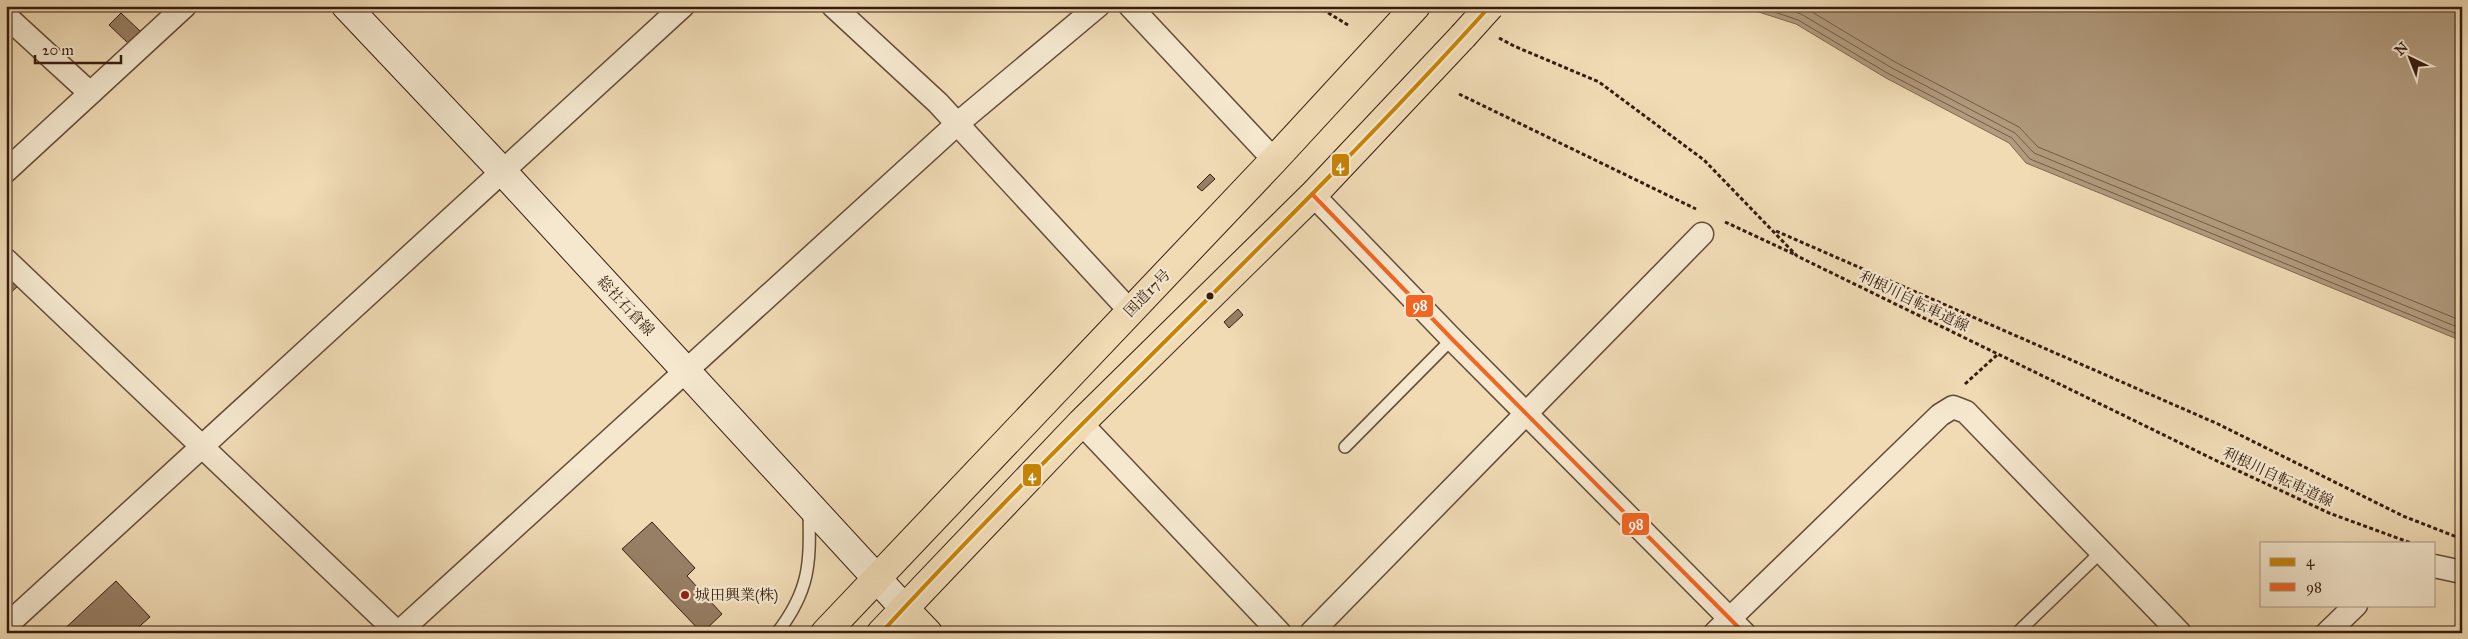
<svg xmlns="http://www.w3.org/2000/svg" width="2468" height="639" font-family="'IM FELL Great Primer','Noto Serif JP',serif">
	<rect width="100%" height="100%" fill="#f0dbb5"/>
	<filter id="stains"><feTurbulence type="fractalNoise" baseFrequency=".004" numOctaves="4"/><feColorMatrix values="0 0 0 0 .2 0 0 0 0 .09 0 0 0 0 .02 0 0 0 .5 -.17"/></filter>
	<radialGradient id="worn" r=".72"><stop offset=".6" stop-color="#630" stop-opacity="0"/><stop offset="1" stop-color="#630" stop-opacity=".3"/></radialGradient>
	<path fill="#b19a7d" stroke="#806851" d="M 1740,6 L 2462,6 L 2462,341 L 2026,163 L 2009,143 L 1886,78 L 1796,24 Z"/>
	<g fill="none" stroke-linecap="round" stroke-linejoin="round">
		<g stroke="#745b46" stroke-width="1">
			<path d="M 1757,6 L 1798,20 L 1889,74 L 2012,138 L 2030,159 L 2462,336"/>
			<path d="M 1777,6 L 1801,14 L 1892,68 L 2015,133 L 2034,153 L 2462,329"/>
			<path d="M 1802,6 L 1895,62 L 2019,127 L 2038,147 L 2462,321"/>
		</g>
	</g>
	<g fill="#977f65" stroke="#371c0f">
		<path d="M 24,6 L 34,6 L 30,11 Z"/>
		<path d="M 121,13 L 140,31 L 128,43 L 109,25 Z"/>
		<path d="M 1210,174 L 1215,179 L 1202,191 L 1197,187 Z"/>
		<path d="M 6,273 L 19,285 L 6,297 Z"/>
		<path d="M 1238,309 L 1243,315 L 1229,328 L 1224,322 Z"/>
		<path d="M 652,522 L 695,568 L 687,576 L 722,614 L 702,633 L 622,549 Z"/>
		<path d="M 116,581 L 150,617 L 132,633 L 60,633 Z"/>
	</g>
	<g fill="none" stroke-linecap="round" stroke-linejoin="round">
		<defs>
			<g id="service">
				<path d="M 1345,447 L 1452,339"/>
				<path d="M 777,633 C 811,589 810,562 809,510"/>
				<path d="M 2017,633 L 2102,551"/>
			</g>
			<g id="minor">
				<path d="M 833,6 L 938,103 L 1130,311"/>
				<path d="M 1130,6 L 1274,160"/>
				<path d="M 6,16 L 90,93"/>
				<path d="M 6,171 L 185,6"/>
				<path d="M 1313,195 L 1452,339 L 1744,633"/>
				<path d="M 6,260 L 398,633"/>
				<path d="M 1081,423 L 1280,633"/>
				<path d="M 2434,566 L 2462,572"/>
				<path d="M 6,626 L 683,6"/>
				<path d="M 398,633 L 957,124 L 1098,6"/>
				<path d="M 1311,633 L 1702,234"/>
				<path d="M 1715,633 L 1940,415 L 1953,407 L 1966,412 L 2180,633"/>
				<path d="M 2327,633 L 2356,605"/>
			</g>
			<path id="secondary" d="M 346,6 L 503,172 L 904,608"/>
			<path id="primary" d="M 904,608 L 928,633"/>
			<g id="trunk">
				<path d="M 825,633 L 1274,160 L 1416,6"/>
				<path d="M 881,633 L 1081,423 L 1313,195 L 1463,36"/>
			</g>
		</defs>
		<use href="#service" stroke="#654c38" stroke-width="14"/>
		<use href="#minor" stroke="#654c38" stroke-width="25"/>
		<use href="#secondary" stroke="#371c0f" stroke-width="30"/>
		<use href="#primary" stroke="#371c0f" stroke-width="30"/>
		<use href="#trunk" stroke="#371c0f" stroke-width="30"/>
		<g stroke="#371c0f" stroke-width="3" stroke-dasharray="4 2.5" stroke-linecap="butt">
			<path d="M 1317,6 L 1348,25"/>
			<path d="M 1499,38 L 1514,46 L 1599,82 L 1704,160 L 1797,256 L 2215,460 L 2329,513 L 2411,543"/>
			<path d="M 1459,94 L 1696,209"/>
			<path d="M 1725,222 L 1794,254"/>
			<path d="M 1776,231 L 2218,424 L 2403,516 L 2462,539"/>
			<path d="M 1965,384 L 1998,354"/>
		</g>
		<use href="#service" stroke="#f5e8cf" stroke-width="11"/>
		<use href="#minor" stroke="#f5e8cf" stroke-width="22"/>
		<use href="#secondary" stroke="#f5e8cf" stroke-width="28"/>
		<use href="#primary" stroke="#f0dbb5" stroke-width="28"/>
		<use href="#trunk" stroke="#f0dbb5" stroke-width="28"/>
		<defs>
			<path id="trunk-bridge" d="M 1463,36 L 1490,6"/>
		</defs>
		<use href="#trunk-bridge" stroke="#371c0f" stroke-width="30" stroke-linecap="butt"/>
		<use href="#trunk-bridge" stroke="#f0dbb5" stroke-width="28"/>
		<defs>
			<path id="bus-1" d="M 881,633 C 1078,418 1295,223 1490,6"/>
			<path id="bus-2" d="M 1313,195 L 1452,339 L 1744,633"/>
		</defs>
		<use href="#bus-1" stroke="#f5e8cf" stroke-width="8"/>
		<use href="#bus-2" stroke="#f5e8cf" stroke-width="8"/>
		<use href="#bus-1" stroke="#c78404" stroke-width="4"/>
		<use href="#bus-2" stroke="#f26522" stroke-width="4"/>
	</g>
	<circle fill="#371c0f" stroke="#f5e8cf" stroke-width="2" cx="1210" cy="296" r="4.5"/>
	<circle fill="#8f2418" stroke="#f5e8cf" stroke-width="2" cx="685" cy="595" r="5"/>
	<g text-anchor="middle" stroke-width="4.5" stroke-linejoin="round" paint-order="stroke">
		<g font-size="15" fill="#371c0f" stroke="#f5e8cf">
			<text transform="translate(1147 293) rotate(-46)" y="5">国道17号</text>
			<text transform="translate(1914 301) rotate(26)" y="5">利根川自転車道線</text>
			<text transform="translate(626 306) rotate(47)" y="5">総社石倉線</text>
			<text transform="translate(2278 477) rotate(25)" y="5">利根川自転車道線</text>
		</g>
		<g font-size="15" fill="#371c0f" stroke="#f5e8cf" text-anchor="start">
			<text x="695" y="600">城田興業(株)</text>
		</g>
	</g>
	<g stroke="#f5e8cf" stroke-width="2">
		<rect x="1331" y="153" width="19" height="24" rx="5" fill="#c78404"/>
		<rect x="1405" y="294" width="29" height="24" rx="5" fill="#f26522"/>
		<rect x="1022" y="463" width="20" height="24" rx="5" fill="#c78404"/>
		<rect x="1621" y="512" width="29" height="24" rx="5" fill="#f26522"/>
	</g>
	<g font-size="14" text-anchor="middle" font-weight="bold" fill="#fff">
		<text x="1340" y="170">4</text>
		<text x="1420" y="310">98</text>
		<text x="1032" y="480">4</text>
		<text x="1636" y="529">98</text>
	</g>
	<rect width="2468" height="639" fill="none" stroke="#f0dbb5" stroke-width="25"/>
	<rect x="8" y="8" width="2453" height="624" fill="none" stroke="#371c0f" stroke-width="2.5"/>
	<rect x="12" y="12" width="2443" height="614" fill="none" stroke="#371c0f"/>
	<rect x="2260" y="542" width="175" height="65" fill="#f5e8cf" stroke="#a99682"/>
	<rect x="2270" y="558" width="25" height="8" fill="#c78404" stroke="#a99682"/>
	<text x="2306" y="566" font-size="15" fill="#371c0f">4</text>
	<rect x="2270" y="583" width="25" height="8" fill="#f26522" stroke="#a99682"/>
	<text x="2306" y="592" font-size="15" fill="#371c0f">98</text>
	<g transform="translate(2410 58) rotate(317)" stroke="#f5e8cf" stroke-width="4" paint-order="stroke">
	<path d="M0-4L9 19L0 12L-9 19Z" fill="#371c0f"/>
	<text y="-8" font-size="14" font-weight="bold" text-anchor="middle" fill="#371c0f">N</text>
	</g>
	<path d="M35 55v8h86v-8" fill="none" stroke="#371c0f" stroke-width="2.5"/>
	<text x="42" y="55" font-size="15" fill="#371c0f" stroke="#f5e8cf" stroke-width="4" paint-order="stroke">20 m</text>
	<rect width="100%" height="100%" filter="url(#stains)"/>
	<rect width="100%" height="100%" fill="url(#worn)"/>
</svg>
